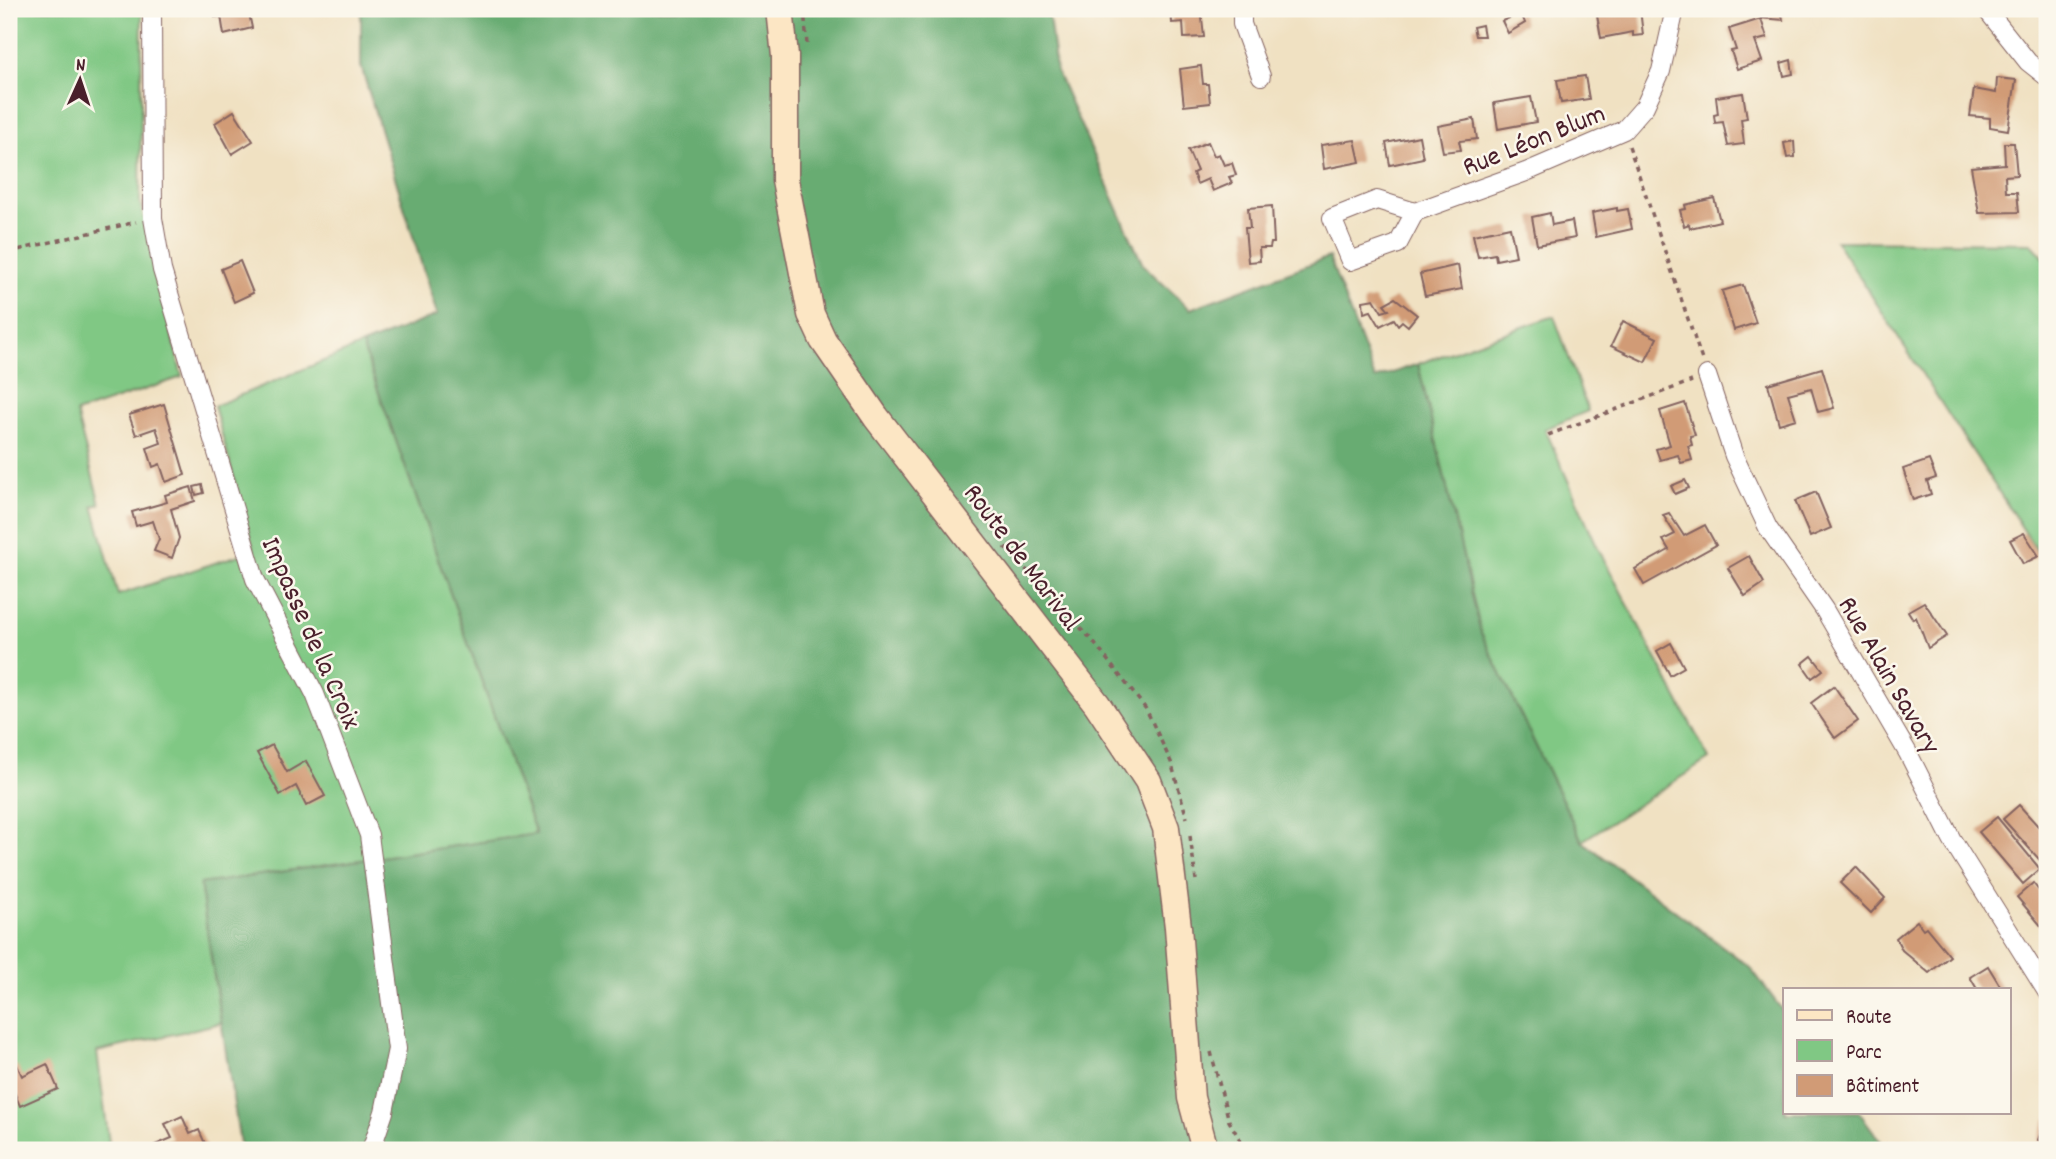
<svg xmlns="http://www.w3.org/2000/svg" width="2056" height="1159" font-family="Dekko,sans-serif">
	<rect width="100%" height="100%" fill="#fbf7ec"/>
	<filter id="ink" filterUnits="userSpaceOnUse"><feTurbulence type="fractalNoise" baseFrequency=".0143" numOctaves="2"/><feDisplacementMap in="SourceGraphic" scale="14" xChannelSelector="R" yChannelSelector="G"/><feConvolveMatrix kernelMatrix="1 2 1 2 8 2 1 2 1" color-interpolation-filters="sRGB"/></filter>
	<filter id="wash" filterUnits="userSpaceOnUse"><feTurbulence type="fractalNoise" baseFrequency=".00686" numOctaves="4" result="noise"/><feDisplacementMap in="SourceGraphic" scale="28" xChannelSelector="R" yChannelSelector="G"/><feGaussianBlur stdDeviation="1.57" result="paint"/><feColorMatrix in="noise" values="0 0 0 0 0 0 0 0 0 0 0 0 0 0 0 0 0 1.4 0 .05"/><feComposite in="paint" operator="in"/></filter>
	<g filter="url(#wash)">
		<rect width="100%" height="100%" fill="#f0e1c2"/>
		<g fill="#80c884" stroke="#657458" stroke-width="2">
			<path d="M 9,9 L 142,9 L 140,202 L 182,377 L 76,413 L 100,504 L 93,506 L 118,595 L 254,550 L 214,406 L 362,345 L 536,834 L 200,884 L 221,1023 L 97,1052 L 110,1150 L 9,1150 Z"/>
			<path d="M 1836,241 L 2031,243 L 2047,261 L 2047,566 Z"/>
			<path d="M 1554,316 L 1588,411 L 1545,429 L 1598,548 L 1709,759 L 1582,841 L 1481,633 L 1418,364 Z"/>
		</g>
		<path fill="#68ac72" stroke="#59664e" stroke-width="2" d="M 361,9 L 1048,9 L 1056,70 L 1143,265 L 1190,309 L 1329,257 L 1375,379 L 1418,364 L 1481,633 L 1582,841 L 1750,967 L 1785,1014 L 1785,1112 L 1859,1112 L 1882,1143 L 1893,1150 L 241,1150 L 200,884 L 536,834 L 362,345 L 437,315 L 361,66 Z"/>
		<g id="blocks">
			<g fill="#d19b76">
				<path d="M 213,9 L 248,9 L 252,28 L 224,35 L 221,16 L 215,17 Z"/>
				<path d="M 1171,9 L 1201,9 L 1204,37 L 1184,38 L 1183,22 L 1172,23 Z"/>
				<path d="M 1640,9 L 1643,35 L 1633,36 L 1633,32 L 1601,38 L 1597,15 Z"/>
				<path d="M 1762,9 L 1781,9 L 1783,20 L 1761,18 Z"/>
				<path d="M 1521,13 L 1525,23 L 1508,33 L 1502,21 Z"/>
				<path d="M 1761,19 L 1767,38 L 1755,41 L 1762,61 L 1737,69 L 1731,51 L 1736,50 L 1729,29 Z"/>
				<path d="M 1482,25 L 1484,36 L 1475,36 L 1473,27 Z"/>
				<path d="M 1791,60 L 1793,74 L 1784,76 L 1781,63 Z"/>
				<path d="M 1201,66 L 1203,84 L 1208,84 L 1210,103 L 1184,106 L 1180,69 Z"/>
				<path d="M 1585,76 L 1589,99 L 1561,103 L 1557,80 Z"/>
				<path d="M 1997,78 L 2016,80 L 2008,130 L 1990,127 L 1990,118 L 1970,116 L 1974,89 L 1996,93 Z"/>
				<path d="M 1743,93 L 1747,118 L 1741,119 L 1744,144 L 1728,146 L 1723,122 L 1715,123 L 1714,115 L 1718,114 L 1716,97 Z"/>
				<path d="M 1531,97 L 1536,122 L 1498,129 L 1494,103 Z"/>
				<path d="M 234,111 L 253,141 L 232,154 L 215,123 Z"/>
				<path d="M 1474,119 L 1477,139 L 1459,141 L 1461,150 L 1443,152 L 1438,126 Z"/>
				<path d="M 1419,136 L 1423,158 L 1390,165 L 1386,143 Z"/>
				<path d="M 1355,140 L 1360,162 L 1324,169 L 1321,145 Z"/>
				<path d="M 1794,141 L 1795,157 L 1787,158 L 1784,143 Z"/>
				<path d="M 1208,142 L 1214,156 L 1219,154 L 1224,165 L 1232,163 L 1236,175 L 1229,177 L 1232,183 L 1213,191 L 1208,179 L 1197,184 L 1193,173 L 1197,171 L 1188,150 Z"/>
				<path d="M 2004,143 L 2014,143 L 2017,175 L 2005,176 L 2006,192 L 2017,192 L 2019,212 L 1979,213 L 1971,167 L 2005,164 Z"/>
				<path d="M 1714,198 L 1720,221 L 1690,228 L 1689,224 L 1684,226 L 1680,210 L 1686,209 L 1685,205 Z"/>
				<path d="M 1272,206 L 1274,243 L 1271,243 L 1270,248 L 1259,248 L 1260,261 L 1248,262 L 1245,228 L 1250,228 L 1248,208 Z"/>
				<path d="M 1617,208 L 1617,211 L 1628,209 L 1632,229 L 1596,237 L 1592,213 Z"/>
				<path d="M 1550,213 L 1552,225 L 1572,221 L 1575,238 L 1537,245 L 1532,217 Z"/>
				<path d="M 1510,227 L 1516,256 L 1496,260 L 1495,254 L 1478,257 L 1473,235 Z"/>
				<path d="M 240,261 L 253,293 L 234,302 L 221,269 Z"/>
				<path d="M 1458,265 L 1462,289 L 1425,296 L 1420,274 Z"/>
				<path d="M 1743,285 L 1756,323 L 1734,330 L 1722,291 Z"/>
				<path d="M 1395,298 L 1417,315 L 1408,326 L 1402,321 L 1398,325 L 1394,319 L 1380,326 L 1371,311 L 1364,313 L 1363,301 L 1374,299 L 1382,312 L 1389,310 L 1384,304 Z"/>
				<path d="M 1623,321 L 1657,338 L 1645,362 L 1611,346 Z"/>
				<path d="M 1822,368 L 1834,408 L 1818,412 L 1811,388 L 1788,394 L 1796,419 L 1779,424 L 1768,384 Z"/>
				<path d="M 1685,403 L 1695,435 L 1690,436 L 1692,445 L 1688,446 L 1692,460 L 1681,463 L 1678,455 L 1660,460 L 1656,449 L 1670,445 L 1660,411 Z"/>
				<path d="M 164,404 L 185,475 L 166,482 L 160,464 L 153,467 L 147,448 L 161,443 L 156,428 L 136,435 L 129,415 Z"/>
				<path d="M 1929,460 L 1936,478 L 1927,481 L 1931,494 L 1913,500 L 1903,469 Z"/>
				<path d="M 1685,480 L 1689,488 L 1675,494 L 1671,486 Z"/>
				<path d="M 202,485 L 204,493 L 196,495 L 194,487 Z"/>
				<path d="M 191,487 L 195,501 L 171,509 L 179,538 L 172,558 L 154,551 L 159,539 L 153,521 L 136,526 L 132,512 L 167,502 L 165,495 Z"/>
				<path d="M 1816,492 L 1831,528 L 1810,537 L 1795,501 Z"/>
				<path d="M 1669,513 L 1684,536 L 1705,525 L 1716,545 L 1644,585 L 1635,569 L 1669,550 L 1663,540 L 1675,534 L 1663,515 Z"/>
				<path d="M 2024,533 L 2039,556 L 2023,564 L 2010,540 Z"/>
				<path d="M 1749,556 L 1764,583 L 1745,596 L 1728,568 Z"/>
				<path d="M 1924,602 L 1947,636 L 1928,648 L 1916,617 L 1913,619 L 1908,611 Z"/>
				<path d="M 1671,643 L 1684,667 L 1670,675 L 1657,651 Z"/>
				<path d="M 1812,656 L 1823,670 L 1812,678 L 1802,664 Z"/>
				<path d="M 1834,686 L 1858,721 L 1835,738 L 1811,703 Z"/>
				<path d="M 272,745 L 287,772 L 306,761 L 325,796 L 306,806 L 296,786 L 280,795 L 257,753 Z"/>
				<path d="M 2019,805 L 2047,836 L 2047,868 L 2003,819 Z"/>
				<path d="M 1997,817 L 2040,869 L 2023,884 L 1979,832 Z"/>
				<path d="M 1856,867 L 1885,898 L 1871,913 L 1840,883 Z"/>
				<path d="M 2033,883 L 2047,901 L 2047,933 L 2017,897 Z"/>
				<path d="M 1917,921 L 1923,929 L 1926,927 L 1950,956 L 1929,973 L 1902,950 L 1896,938 Z"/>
				<path d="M 1988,966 L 2002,989 L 1977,989 L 1970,977 Z"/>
				<path d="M 47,1064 L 58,1089 L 20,1106 L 9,1080 L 9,1069 L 17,1065 L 22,1076 Z"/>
				<path d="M 182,1116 L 190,1134 L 199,1130 L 208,1150 L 157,1150 L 155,1145 L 172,1138 L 165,1124 Z"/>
				<path d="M 2047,1117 L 2047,1143 L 2038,1140 Z"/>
			</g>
		</g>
	</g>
	<g filter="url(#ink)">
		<use href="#blocks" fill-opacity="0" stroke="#846360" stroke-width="2"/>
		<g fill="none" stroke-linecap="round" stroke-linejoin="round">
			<defs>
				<g id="street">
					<path d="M 152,9 L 153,218 L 162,270 L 255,579 L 315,694 L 369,835 L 397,1049 L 384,1112 L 371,1150"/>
					<path d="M 1242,9 L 1242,24 L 1261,76"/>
					<path d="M 1986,9 L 2028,62 L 2047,77"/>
					<path d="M 1415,212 L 1398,244 L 1350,261 L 1332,218 L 1377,200 L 1415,212 L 1526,172 L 1624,130 L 1645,106 L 1661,71 L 1675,9"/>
					<path d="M 1707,375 L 1734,456 L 1768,528 L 1824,609 L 1908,753 L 1952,840 L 2047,992"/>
				</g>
				<path id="secondary" d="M 780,9 L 785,56 L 785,180 L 811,314 L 823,340 L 876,417 L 1097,704 L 1148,781 L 1166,828 L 1178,927 L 1191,1098 L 1205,1150"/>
			</defs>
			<use href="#street" stroke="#846360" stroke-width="20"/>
			<use href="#secondary" stroke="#846360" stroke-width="29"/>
			<g stroke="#846360" stroke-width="3.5" stroke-dasharray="5 5" stroke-linecap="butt">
				<path d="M 804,9 L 807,45"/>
				<path d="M 1629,146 L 1702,360"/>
				<path d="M 9,252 L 136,222"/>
				<path d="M 1548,435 L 1692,381"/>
				<path d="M 1005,547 L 1091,639 L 1146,709 L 1171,762 L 1187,818"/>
				<path d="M 1190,836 L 1196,880"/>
				<path d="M 1211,1052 L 1229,1121 L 1246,1150"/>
			</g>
			<use href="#street" stroke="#fff" stroke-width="18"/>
			<use href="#secondary" stroke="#fce6c4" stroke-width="26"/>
		</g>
	</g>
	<g text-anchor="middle" stroke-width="5" stroke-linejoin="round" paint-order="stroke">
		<g font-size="28" fill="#4a1f2b" stroke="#fbf7ec">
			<text transform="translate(1533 138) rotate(-22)" y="10">Rue Léon Blum</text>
			<text transform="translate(1024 556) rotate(53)" y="10">Route de Marival</text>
			<text transform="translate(313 632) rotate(66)" y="10">Impasse de la Croix</text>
			<text transform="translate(1891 674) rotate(60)" y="10">Rue Alain Savary</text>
		</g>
	</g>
	<rect width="2056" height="1159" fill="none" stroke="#fbf7ec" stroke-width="35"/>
	<rect x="1783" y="988" width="228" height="126" fill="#fbf7ec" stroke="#b4a19f" stroke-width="2"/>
	<rect x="1797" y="1010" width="35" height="10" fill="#fce6c4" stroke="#b4a19f" stroke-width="2"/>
	<text x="1846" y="1023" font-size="21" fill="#4a1f2b">Route</text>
	<rect x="1797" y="1040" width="35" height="21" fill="#80c884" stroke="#b4a19f" stroke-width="2"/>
	<text x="1846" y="1058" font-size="21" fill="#4a1f2b">Parc</text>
	<rect x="1797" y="1075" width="35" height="21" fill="#d19b76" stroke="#b4a19f" stroke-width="2"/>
	<text x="1846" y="1092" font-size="21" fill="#4a1f2b">Bâtiment</text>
	<g transform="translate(80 80) rotate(3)" stroke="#fbf7ec" stroke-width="5" paint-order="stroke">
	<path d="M0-5L12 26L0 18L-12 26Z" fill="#4a1f2b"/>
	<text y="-10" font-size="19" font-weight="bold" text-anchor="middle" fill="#4a1f2b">N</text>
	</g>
</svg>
